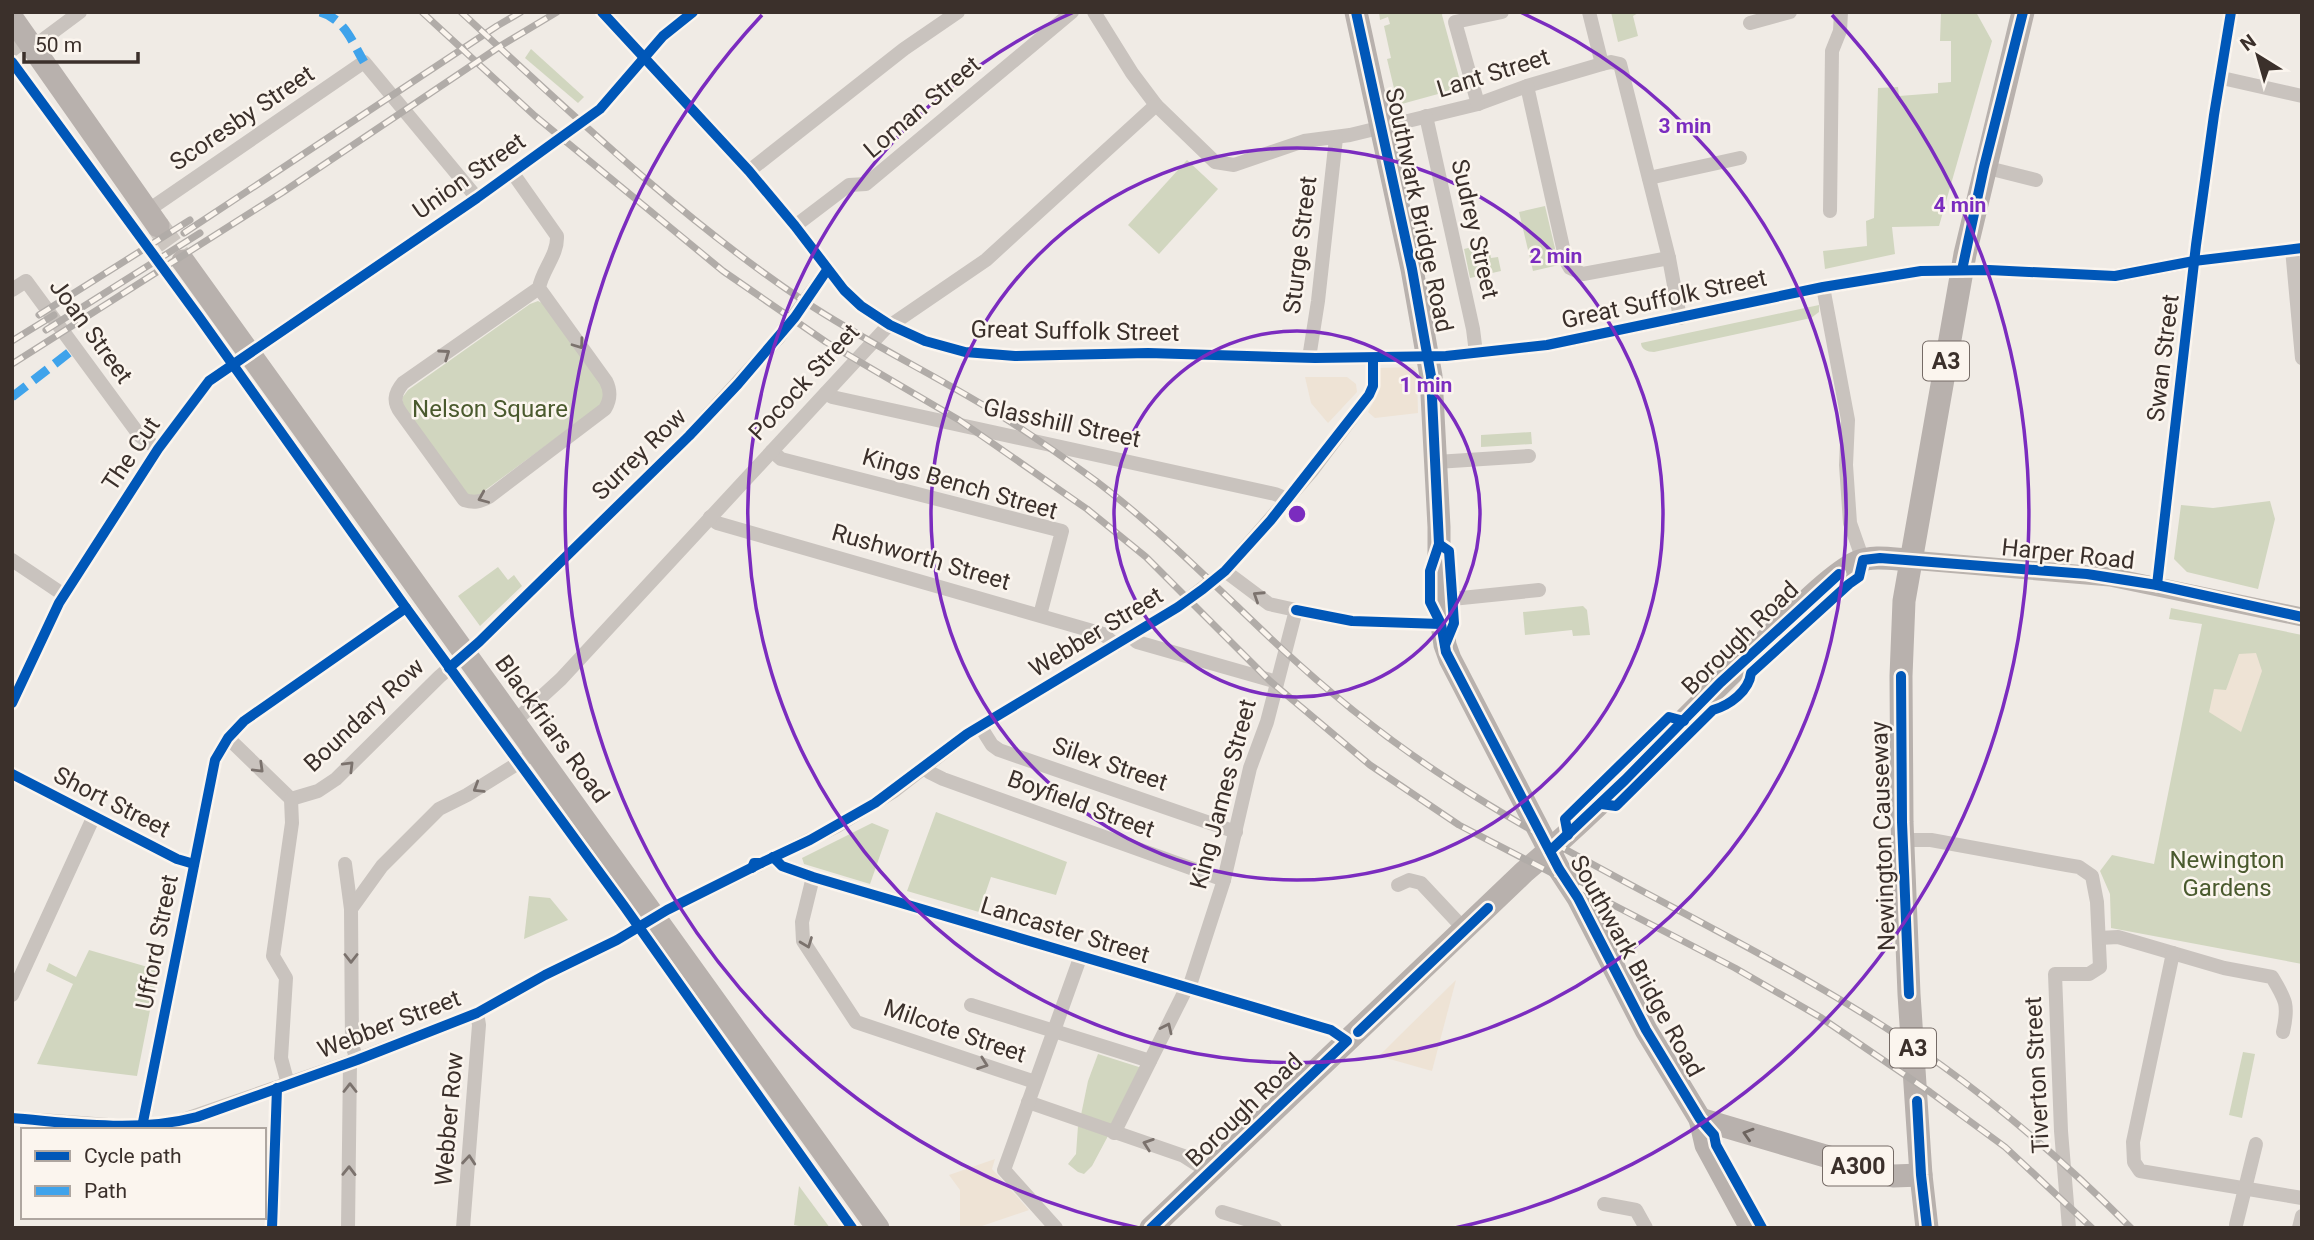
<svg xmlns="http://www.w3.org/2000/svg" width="2314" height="1240" font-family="Roboto,sans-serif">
	<rect width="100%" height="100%" fill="#f0ebe5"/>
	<g fill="#d1d6bf">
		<path d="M 1379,12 L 1443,12 L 1442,15 L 1462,88 L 1460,92 L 1454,94 L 1449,91 L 1398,105 L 1387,59 L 1391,58 L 1384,26 L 1390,24 L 1388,17 L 1380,20 Z"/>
		<path d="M 1611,12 L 1640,12 L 1633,16 L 1638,36 L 1618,42 Z"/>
		<path d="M 1941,12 L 1976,12 L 1992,41 L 1939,226 L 1892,227 L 1895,254 L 1825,269 L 1823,251 L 1867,246 L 1866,221 L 1874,218 L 1878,88 L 1898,87 L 1899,96 L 1938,93 L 1938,83 L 1951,82 L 1951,41 L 1940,41 Z"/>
		<path d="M 531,49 L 584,97 L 578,103 L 525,58 Z"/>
		<path d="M 1187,160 L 1218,189 L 1159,254 L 1128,225 Z"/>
		<path d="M 1545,206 L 1559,265 L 1533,271 L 1519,212 Z"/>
		<path d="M 1488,243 L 1491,258 L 1498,257 L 1501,271 L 1470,278 L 1464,249 Z"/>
		<path d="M 538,301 L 546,305 L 604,387 L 605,393 L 601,405 L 480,494 L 475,496 L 467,494 L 404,408 L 402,398 L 408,390 L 530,304 Z"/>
		<path d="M 1819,305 L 1819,312 L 1811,318 L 1654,352 C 1647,352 1641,349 1641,343 Z"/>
		<path d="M 1531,432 L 1532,444 L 1481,447 L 1481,435 Z"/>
		<path d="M 2270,501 L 2275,519 L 2258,589 L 2187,572 L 2174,559 L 2181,505 L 2213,508 Z"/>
		<path d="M 498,567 L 508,580 L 514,575 L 522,586 L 480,626 L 458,596 Z"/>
		<path d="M 1583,606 L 1587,610 L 1590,635 L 1573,636 L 1572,630 L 1525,635 L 1523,612 Z"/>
		<path d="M 2171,608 L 2302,635 L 2302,964 L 2111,928 L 2110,894 L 2100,871 L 2112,855 L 2154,864 L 2202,624 L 2169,619 Z"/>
		<path d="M 936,812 L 1067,862 L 1056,895 L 991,877 L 979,912 L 907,891 Z"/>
		<path d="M 872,823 L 889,830 L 870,884 L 804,864 L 802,858 Z"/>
		<path d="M 529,896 L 550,898 L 568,920 L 524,939 Z"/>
		<path d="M 89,950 L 158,970 L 137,1076 L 37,1064 L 73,984 L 46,971 L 49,963 L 76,977 Z"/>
		<path d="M 2243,1052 L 2255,1054 L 2242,1118 L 2229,1115 Z"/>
		<path d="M 1098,1054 L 1142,1068 L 1112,1126 L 1081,1115 L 1088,1081 Z"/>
		<path d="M 1078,1126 L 1108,1136 L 1092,1166 L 1084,1174 L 1078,1172 L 1068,1164 L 1076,1154 Z"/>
		<path d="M 799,1186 L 830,1228 L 809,1228 L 794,1225 Z"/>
	</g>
	<g fill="#eee3d5">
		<path d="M 1413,367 L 1417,372 L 1418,413 L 1375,418 L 1368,412 L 1377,395 L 1377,368 Z"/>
		<path d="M 1305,377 L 1347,377 L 1356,384 L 1357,392 L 1328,423 L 1311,403 Z"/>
		<path d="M 2256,653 L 2262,671 L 2241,732 L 2209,712 L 2214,689 L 2226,690 L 2239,654 Z"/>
		<path d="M 1456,980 L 1432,1071 L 1379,1056 L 1396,1039 Z"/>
		<path d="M 995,1159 L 992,1169 L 1029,1210 L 976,1228 L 960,1228 L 960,1190 L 949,1175 Z"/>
	</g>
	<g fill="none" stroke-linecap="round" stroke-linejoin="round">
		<path stroke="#ccc6c0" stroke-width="23" stroke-dasharray="23 11" stroke-linecap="butt" d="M 158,226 L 183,261"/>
		<g stroke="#c9c3be" stroke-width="14">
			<path d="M 602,12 L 749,171 L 795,226 L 844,290 L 861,306 L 890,325 L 925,341 L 965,352 L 1015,356 L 1148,353 L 1315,358 L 1446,356 L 1547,345 L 1823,287 L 1921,271 L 1989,270 L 2115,276 L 2194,261 L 2302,248"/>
			<path d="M 1094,12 L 1132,73 L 1156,105 L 1215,162 L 1234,165 L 1304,141 L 1350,135 L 1478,104 L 1527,86 L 1602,64 L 1611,62 L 1620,64 L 1669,258 L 1680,318"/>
			<path d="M 1589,12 L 1602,64"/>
			<path d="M 1750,23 L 1790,12"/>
			<path d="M 33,47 L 80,12"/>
			<path d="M 12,50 L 27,39"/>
			<path d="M 2222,78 L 2302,96"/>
			<path d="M 1527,86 L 1566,261 L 1570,268 L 1583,274 L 1669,258"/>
			<path d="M 1478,104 L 1455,22 L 1502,12"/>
			<path d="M 1426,116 L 1473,329 L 1476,353"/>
			<path d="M 1984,167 L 2036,180"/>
			<path d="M 749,171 L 904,49 L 958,12"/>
			<path d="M 512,172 L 557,236 C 558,255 542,270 539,288 L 403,383 C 394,394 393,402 401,413 L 464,500 C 474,503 480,502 489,497 L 605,409 C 611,399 611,391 606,381 L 539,288"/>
			<path d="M 1649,178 L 1740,158"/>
			<path d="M 147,211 L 364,62 L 477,198"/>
			<path d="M 1830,211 L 1832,51 L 1840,31 L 1841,12"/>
			<path d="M 795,226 L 849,185 L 866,184 L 1072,12"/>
			<path d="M 2292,249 L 2302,358"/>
			<path d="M 1823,287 L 1848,420 L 1846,465 L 1850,523 L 1863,560"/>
			<path d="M 12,290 L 26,281 L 140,436 L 158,449"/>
			<path d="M 1309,358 L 1318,301 L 1336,138"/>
			<path d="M 826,393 L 832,397 L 1275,494 L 1287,499"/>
			<path d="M 772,451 L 781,459 L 1062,531 L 1040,615"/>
			<path d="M 1436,462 L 1529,456"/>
			<path d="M 710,517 L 717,523 L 1103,634 L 1116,645"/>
			<path d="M 12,560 L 64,595 L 158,449 L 209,381 L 477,198 L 600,109 L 663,36 L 693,12"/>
			<path d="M 2157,585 L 2196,245 L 2214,115 L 2231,12"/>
			<path d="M 1439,603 L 1452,599 L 1539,590"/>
			<path d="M 1130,636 L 1137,642 L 1277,682"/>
			<path d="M 514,722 L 561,679 L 885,329 L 986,260 L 1156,105"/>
			<path d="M 980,726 L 992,745 L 999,750 L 1236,832"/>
			<path d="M 228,738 L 291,799"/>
			<path d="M 925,767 L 929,772 L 943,779 L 1224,880"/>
			<path d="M 12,774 L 177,859 L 194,864"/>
			<path d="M 291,799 L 318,791 L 336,779 L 439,677 L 479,642 L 689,436 L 779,337 L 827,270"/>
			<path d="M 1903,840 L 1931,840 L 2067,865 L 2079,867 L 2092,876 L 2097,902 L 2100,967 L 2089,974 L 2055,974 L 2061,1131 L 2069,1228"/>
			<path d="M 773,857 L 782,866 L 813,877 L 1331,1030 L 1347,1041"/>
			<path d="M 345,864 L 351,909"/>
			<path d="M 813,877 L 802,922 L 803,941 L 856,1022 L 1035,1082"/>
			<path d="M 1398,885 L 1409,880 L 1421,883 L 1465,930"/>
			<path d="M 2099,938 L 2118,937 L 2224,968 L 2272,977 C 2286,1000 2289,1005 2283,1032"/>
			<path d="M 2173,953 L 2133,1142 L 2134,1162 L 2140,1171 L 2302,1198"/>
			<path d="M 1189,988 L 1224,880 L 1250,768 L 1267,722 L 1296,610 L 1269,604 L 1225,571"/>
			<path d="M 12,995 L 94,816"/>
			<path d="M 971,1005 L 1150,1061"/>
			<path d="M 357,1060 L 352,1045 L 351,909 L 382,866 L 439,809 L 467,795 L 536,752"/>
			<path d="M 288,1084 L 281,1058 L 286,978 L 273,956 L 292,823 L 291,799"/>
			<path d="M 1028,1102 L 1184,1156 L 1209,1172"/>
			<path d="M 12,1118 L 122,1126 L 171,1124 L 350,1062 L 477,1013 L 545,975 L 617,940 L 667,910 L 837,826 L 894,791 L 967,734 L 1178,607 L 1225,571 L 1311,472 L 1369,395 L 1373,386 L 1373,359"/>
			<path d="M 142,1127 L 215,760 L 228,738 L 244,721 L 386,622"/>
			<path d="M 1114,1133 L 1187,987"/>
			<path d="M 1604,1204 L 1636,1210 L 1646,1228"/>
			<path d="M 1222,1212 L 1275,1228"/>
			<path d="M 2236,1225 L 2256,1144"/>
			<path d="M 272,1228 L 277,1088"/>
			<path d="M 348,1228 L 350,1062"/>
			<path d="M 463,1228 L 479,1025 L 477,1013"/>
			<path d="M 1056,1228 L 1004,1170 L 1080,958"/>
			<path d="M 2299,1228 L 2302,1216"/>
		</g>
		<path stroke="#bab3ae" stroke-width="19" d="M 1910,560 L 2110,577 L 2302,617"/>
		<g stroke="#b8b1ad" stroke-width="23">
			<path d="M 1356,12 L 1412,269 L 1431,376 L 1439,527 L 1439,603 L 1445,645 L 1450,659 L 1559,869 L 1578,898 L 1646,1030 L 1700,1119 L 1706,1145 L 1751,1228"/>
			<path d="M 12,18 L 158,226"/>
			<path d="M 183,261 L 878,1228"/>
			<path d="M 1700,1119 L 1893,1176 L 1921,1175"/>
			<path d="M 1151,1228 L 1524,872 C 1610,800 1685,716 1767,639 C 1789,618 1831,574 1857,562 C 1873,555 1892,559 1910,560"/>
			<path d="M 1927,1228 L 1921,1175 L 1909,994 L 1902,822 L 1901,676 L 1904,601 L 1965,254 L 2023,12"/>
		</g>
		<defs>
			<g id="rail">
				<path d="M 422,12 L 535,116 L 723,271 L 826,342 L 959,420 L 1087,509 L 1146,557 L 1270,681 L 1370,765 L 1459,825 L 1735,968 L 1820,1017 L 1930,1092 L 2005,1147 L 2092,1228"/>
				<path d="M 461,12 C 571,113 680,218 804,301 C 864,341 931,373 993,411 C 1028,432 1063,457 1096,481 C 1163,532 1221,592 1282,649 C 1335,698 1393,744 1454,783 C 1612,885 1788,956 1941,1065 C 2009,1114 2072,1169 2131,1228"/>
				<path d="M 184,233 L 497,26 L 521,12"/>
				<path d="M 39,315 L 190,220"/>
				<path d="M 46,330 L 200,233"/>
				<path d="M 12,341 L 54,315"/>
				<path d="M 12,364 L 283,192 L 502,45 L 557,12"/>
			</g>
		</defs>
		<use href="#rail" stroke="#b1aca8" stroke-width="7"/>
		<use href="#rail" stroke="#fbf5ee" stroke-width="4.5" stroke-dasharray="13" stroke-linecap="butt"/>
		<g stroke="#3fa3eb" stroke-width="9" stroke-dasharray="18 9" stroke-linecap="butt">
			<path d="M 320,12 C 345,19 352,42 364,62"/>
			<path d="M 12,397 L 75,348"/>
		</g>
		<defs>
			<g id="cycleway">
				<path d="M 602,12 L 749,171 L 795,226 L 844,290 L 861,306 L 890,325 L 925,341 L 965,352 L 1015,356 L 1148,353 L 1315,358 L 1446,356 L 1547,345 L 1823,287 L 1921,271 L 1989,270 L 2115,276 L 2194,261 L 2302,248"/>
				<path d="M 1356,12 L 1412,269 L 1431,376 L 1439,544 L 1430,571 L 1430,602 L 1441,624 L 1446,652 L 1559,869 L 1578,898 L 1646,1030 L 1700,1119 L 1714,1135 L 1716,1145 L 1762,1228"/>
				<path d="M 12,62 L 199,317 L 406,608 L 624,906 L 852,1228"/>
				<path d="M 1962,270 L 1984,167 L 2023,12"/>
				<path d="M 1439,544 L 1449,551 L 1454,623 L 1445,645"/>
				<path d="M 2157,585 L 2196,245 L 2214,115 L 2231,12"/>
				<path d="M 1296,610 L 1352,621 L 1441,624"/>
				<path d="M 449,668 L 479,642 L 689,436 L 738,384 L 795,317 L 827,270"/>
				<path d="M 1901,676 L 1902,822 L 1909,994"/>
				<path d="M 12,703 L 59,603 L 158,449 L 209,381 L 477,198 L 600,109 L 663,36 L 693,12"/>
				<path d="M 12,774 L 177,859 L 194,864"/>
				<path d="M 1601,804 L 1616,806 L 1713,710 C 1730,705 1749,691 1751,673 L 1849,584 L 1859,577 L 1863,560 L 1880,558 L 2087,574 L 2157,585 L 2302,617"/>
				<path d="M 1568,835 L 1565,819 L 1669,717 L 1684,721"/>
				<path d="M 1550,851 L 1625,780 L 1720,683 L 1839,574"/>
				<path d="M 773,857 L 782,866 L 813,877 L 1331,1030 L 1347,1041 L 1151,1228"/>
				<path d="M 752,868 L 754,863 L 761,863 L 810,840 L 875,803 L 967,734 L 1178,607 L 1203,589 L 1225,571 L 1271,520 L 1369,395 L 1373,386 L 1373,359"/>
				<path d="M 1358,1032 L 1488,908"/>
				<path d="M 1917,1101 L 1921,1175 L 1927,1228"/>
				<path d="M 12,1118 C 74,1123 136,1133 197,1117 L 357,1060 L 477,1013 L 545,975 L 617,940 L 667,910 L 761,863"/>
				<path d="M 142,1127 L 215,760 L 228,738 L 244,721 L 406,608"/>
				<path d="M 272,1228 L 277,1088"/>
			</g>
		</defs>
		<use href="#cycleway" stroke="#fbf5ee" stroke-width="15"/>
		<use href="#cycleway" stroke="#0057b8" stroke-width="10"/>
	</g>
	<defs><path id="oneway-chevron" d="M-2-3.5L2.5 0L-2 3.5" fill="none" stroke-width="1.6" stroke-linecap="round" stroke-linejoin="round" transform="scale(1.75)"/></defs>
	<g stroke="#7b726d">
		<use href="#oneway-chevron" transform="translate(579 344) rotate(54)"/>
		<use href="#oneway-chevron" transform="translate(445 354) rotate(-35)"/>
		<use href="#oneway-chevron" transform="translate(483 498) rotate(157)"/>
		<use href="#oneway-chevron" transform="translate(1258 596) rotate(-147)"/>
		<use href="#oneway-chevron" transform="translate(349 766) rotate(-45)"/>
		<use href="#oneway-chevron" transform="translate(259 768) rotate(44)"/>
		<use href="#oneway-chevron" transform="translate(478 788) rotate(148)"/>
		<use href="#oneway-chevron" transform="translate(807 943) rotate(69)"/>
		<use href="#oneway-chevron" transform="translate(351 958) rotate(90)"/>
		<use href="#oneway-chevron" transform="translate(1167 1028) rotate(-65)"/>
		<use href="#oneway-chevron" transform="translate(983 1064) rotate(20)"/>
		<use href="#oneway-chevron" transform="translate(350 1088) rotate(-90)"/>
		<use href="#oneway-chevron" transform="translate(1148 1144) rotate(-161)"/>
		<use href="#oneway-chevron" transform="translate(469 1160) rotate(-85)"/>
		<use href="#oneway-chevron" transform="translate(349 1171) rotate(-89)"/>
	</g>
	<use stroke="#6d645f" href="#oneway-chevron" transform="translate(1748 1134) rotate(-163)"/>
	<g fill="none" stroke="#7b2cbf" stroke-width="3.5">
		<circle cx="1297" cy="514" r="183"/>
		<circle cx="1297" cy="514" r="366"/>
		<path d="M1520 12A549 549 0 1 1 1074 12"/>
		<path d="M1139 1228A731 731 0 0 1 762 15M1832 15A731 731 0 0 1 1455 1228"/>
	</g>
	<g text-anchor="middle" stroke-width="5" stroke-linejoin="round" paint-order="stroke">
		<g fill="#fbf5ee" stroke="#756b66" stroke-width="2">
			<rect x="1923" y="341.5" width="46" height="39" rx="5"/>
			<rect x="1890" y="1028.5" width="46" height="39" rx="5"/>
			<rect x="1823" y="1146.5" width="70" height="39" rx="5"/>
		</g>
		<g font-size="23" font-weight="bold" fill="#3b302b">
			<text x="1946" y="369">A3</text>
			<text x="1913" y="1056">A3</text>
			<text x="1858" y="1174">A300</text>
		</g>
		<g font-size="24" fill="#3b302b" stroke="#fbf5ee">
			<text transform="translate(1493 73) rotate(-17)" y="8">Lant Street</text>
			<text transform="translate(922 107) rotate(-40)" y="8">Loman Street</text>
			<text transform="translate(242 118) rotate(-34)" y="8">Scoresby Street</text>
			<text transform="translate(469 176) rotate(-35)" y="8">Union Street</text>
			<text transform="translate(1419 210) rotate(78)" y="8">Southwark Bridge Road</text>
			<text transform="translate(1475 229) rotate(77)" y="8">Sudrey Street</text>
			<text transform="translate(1300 245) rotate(-83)" y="8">Sturge Street</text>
			<text transform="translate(1664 299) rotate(-12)" y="8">Great Suffolk Street</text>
			<text transform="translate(91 331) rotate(54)" y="8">Joan Street</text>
			<text transform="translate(1075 331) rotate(1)" y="8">Great Suffolk Street</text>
			<text transform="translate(2163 358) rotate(-83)" y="8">Swan Street</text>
			<text transform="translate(804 382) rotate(-47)" y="8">Pocock Street</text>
			<text transform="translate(1062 423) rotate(12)" y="8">Glasshill Street</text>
			<text transform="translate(131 454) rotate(-56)" y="8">The Cut</text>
			<text transform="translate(639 454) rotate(-44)" y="8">Surrey Row</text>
			<text transform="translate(960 484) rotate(16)" y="8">Kings Bench Street</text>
			<text transform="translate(2068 554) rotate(6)" y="8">Harper Road</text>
			<text transform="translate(921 557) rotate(16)" y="8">Rushworth Street</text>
			<text transform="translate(1096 632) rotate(-31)" y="8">Webber Street</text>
			<text transform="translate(1740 638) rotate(-44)" y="8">Borough Road</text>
			<text transform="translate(364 715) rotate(-43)" y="8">Boundary Row</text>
			<text transform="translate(552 729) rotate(54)" y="8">Blackfriars Road</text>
			<text transform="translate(1110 764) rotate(19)" y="8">Silex Street</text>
			<text transform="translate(1223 794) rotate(-75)" y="8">King James Street</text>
			<text transform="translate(112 802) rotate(27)" y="8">Short Street</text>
			<text transform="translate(1081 804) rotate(20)" y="8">Boyfield Street</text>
			<text transform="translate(1883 836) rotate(-92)" y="8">Newington Causeway</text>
			<text transform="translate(1065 930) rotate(17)" y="8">Lancaster Street</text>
			<text transform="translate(157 942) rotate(-79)" y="8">Ufford Street</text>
			<text transform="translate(1637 966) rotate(61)" y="8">Southwark Bridge Road</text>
			<text transform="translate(389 1024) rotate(-21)" y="8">Webber Street</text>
			<text transform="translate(955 1031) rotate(19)" y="8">Milcote Street</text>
			<text transform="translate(2037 1075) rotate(-93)" y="8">Tiverton Street</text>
			<text transform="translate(1244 1110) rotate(-44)" y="8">Borough Road</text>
			<text transform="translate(449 1119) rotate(-85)" y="8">Webber Row</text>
		</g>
		<g font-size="24" fill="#4a5a2e" stroke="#fbf5ee">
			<text x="490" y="417">Nelson Square</text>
			<text x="2227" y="868">Newington<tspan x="2227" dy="28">Gardens</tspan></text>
		</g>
	</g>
	<circle cx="1297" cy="514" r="10" fill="#7b2cbf" stroke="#fbf5ee" stroke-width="3.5"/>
	<g font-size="21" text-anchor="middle" font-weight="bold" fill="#7b2cbf" stroke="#fbf5ee" stroke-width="5" stroke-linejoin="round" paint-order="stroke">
		<text x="1685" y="133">3 min</text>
		<text x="1960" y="212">4 min</text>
		<text x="1556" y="263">2 min</text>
		<text x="1426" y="392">1 min</text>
	</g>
	<rect width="2314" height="1240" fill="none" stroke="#3b302b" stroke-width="28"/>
	<rect x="21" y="1128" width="245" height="91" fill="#fbf5ee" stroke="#aea6a0" stroke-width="2"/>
	<rect x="35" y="1151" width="35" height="10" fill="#0057b8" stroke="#aea6a0" stroke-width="2"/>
	<text x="84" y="1163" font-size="21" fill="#3b302b">Cycle path</text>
	<rect x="35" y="1186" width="35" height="10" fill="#3fa3eb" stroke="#aea6a0" stroke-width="2"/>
	<text x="84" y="1198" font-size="21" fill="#3b302b">Path</text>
	<g transform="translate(2258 56) rotate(323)" stroke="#fbf5ee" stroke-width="5" paint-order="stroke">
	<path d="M0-5L12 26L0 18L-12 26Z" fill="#3b302b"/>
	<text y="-10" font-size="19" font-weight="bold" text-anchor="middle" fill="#3b302b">N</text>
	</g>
	<path d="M24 52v10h114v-10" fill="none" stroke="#3b302b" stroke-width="3.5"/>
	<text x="35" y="52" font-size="21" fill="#3b302b" stroke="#fbf5ee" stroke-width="5" paint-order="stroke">50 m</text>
</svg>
